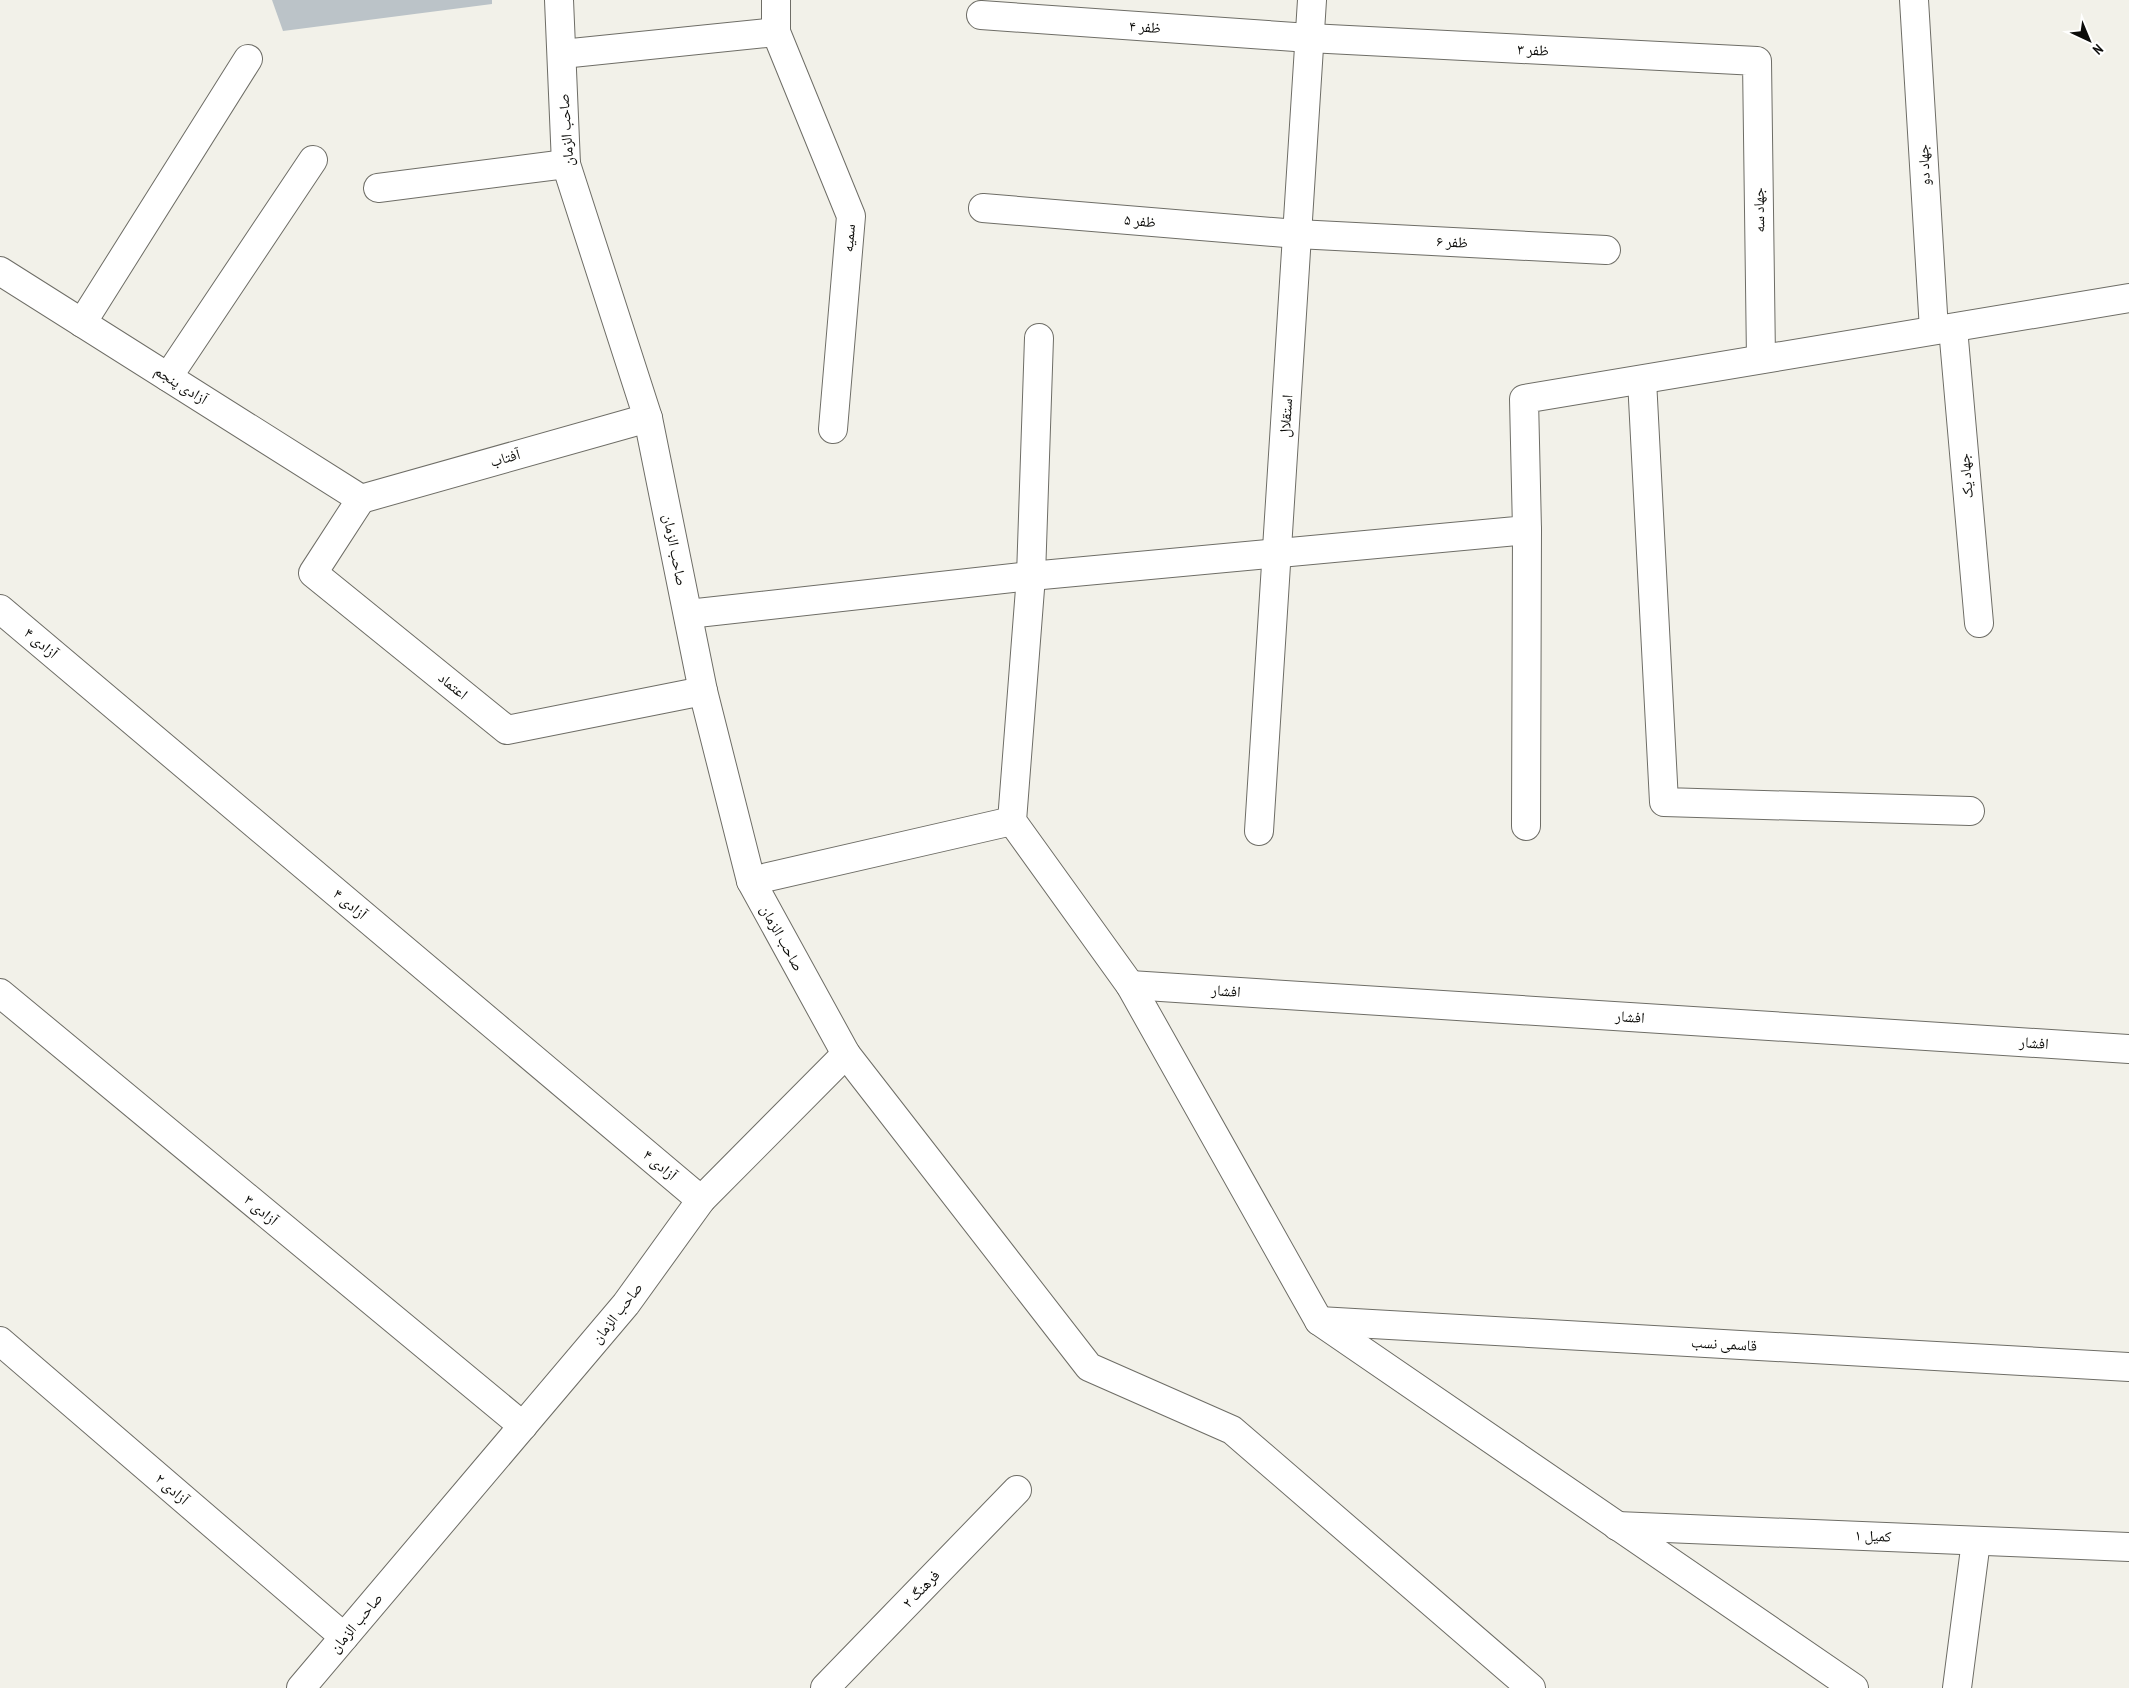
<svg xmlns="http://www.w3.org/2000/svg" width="2129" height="1688" font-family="'PT Sans Narrow','Noto Naskh Arabic',sans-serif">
	<rect width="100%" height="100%" fill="#f2f1e9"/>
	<path fill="#bbc3c8" d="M 272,0 L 492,0 L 492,4 L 283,31 Z"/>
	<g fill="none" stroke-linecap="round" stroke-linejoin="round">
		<defs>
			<g id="minor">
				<path d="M 559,0 L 566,164 L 648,418 L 703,691 L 751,881 L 846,1054 L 1089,1367 L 1232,1430 L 1531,1688"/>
				<path d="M 776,0 L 776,32 L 851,216 L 833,429"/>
				<path d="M 1914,0 L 1934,330"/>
				<path d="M 981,15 L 1309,38 L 1757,61 L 1761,359"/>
				<path d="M 562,54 L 776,32"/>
				<path d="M 378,188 L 566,164"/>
				<path d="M 983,208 L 1297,234 L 1606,250"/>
				<path d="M 0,271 L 361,499"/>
				<path d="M 82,323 L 248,59"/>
				<path d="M 1953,328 L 1979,623"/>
				<path d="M 1039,338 L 1031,576 L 1012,821 L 1130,985 L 1319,1321 L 1854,1688"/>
				<path d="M 168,377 L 313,160"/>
				<path d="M 1642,380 L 1664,802 L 1970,811"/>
				<path d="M 361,499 L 313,573 L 507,730 L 703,691"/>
				<path d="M 361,499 L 648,418"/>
				<path d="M 0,609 L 701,1200"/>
				<path d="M 688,614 L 1031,576 L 1527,530 L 1524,399 L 2129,298"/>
				<path d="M 1526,826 L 1527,530"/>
				<path d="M 1259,831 L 1312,0"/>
				<path d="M 751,881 L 1012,821"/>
				<path d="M 1130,985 L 2129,1049"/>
				<path d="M 0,993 L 523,1426"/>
				<path d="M 1319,1321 L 2129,1367"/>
				<path d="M 0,1341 L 344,1637"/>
				<path d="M 1617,1526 L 2129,1547"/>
				<path d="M 301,1688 L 626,1304 L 701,1200 L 846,1054"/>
				<path d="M 825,1688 L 1017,1490"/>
				<path d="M 1957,1688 L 1976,1541"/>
			</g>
		</defs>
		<use href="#minor" stroke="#6e6d66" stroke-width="30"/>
		<use href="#minor" stroke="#fff" stroke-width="28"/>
	</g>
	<g text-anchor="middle" stroke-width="5" stroke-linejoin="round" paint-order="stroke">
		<g font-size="15" fill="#0c0c0a" stroke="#fffffe">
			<text transform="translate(1145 27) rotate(4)" y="5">ظفر ۴</text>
			<text transform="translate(1533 50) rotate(3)" y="5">ظفر ۳</text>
			<text transform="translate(566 130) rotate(-94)" y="5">صاحب الزمان</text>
			<text transform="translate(1924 165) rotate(-93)" y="5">جهاد دو</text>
			<text transform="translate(1759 210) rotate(-91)" y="5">جهاد سه</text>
			<text transform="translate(1140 221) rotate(5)" y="5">ظفر ۵</text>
			<text transform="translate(849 238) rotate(-85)" y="5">سمیه</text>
			<text transform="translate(1452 242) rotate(3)" y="5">ظفر ۶</text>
			<text transform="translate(181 385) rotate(32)" y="5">آزادی پنجم</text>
			<text transform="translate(1286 416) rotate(-86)" y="5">استقلال</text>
			<text transform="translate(505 458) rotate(-16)" y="5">آفتاب</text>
			<text transform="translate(1966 476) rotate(-95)" y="5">جهاد یک</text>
			<text transform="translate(675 550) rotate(79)" y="5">صاحب الزمان</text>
			<text transform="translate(41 643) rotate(40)" y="5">آزادی ۴</text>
			<text transform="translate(453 686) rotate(39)" y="5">اعتماد</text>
			<text transform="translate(350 904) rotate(40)" y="5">آزادی ۴</text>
			<text transform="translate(782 938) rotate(61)" y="5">صاحب الزمان</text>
			<text transform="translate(1226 991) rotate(4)" y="5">افشار</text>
			<text transform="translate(1630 1017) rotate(4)" y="5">افشار</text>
			<text transform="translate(2034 1043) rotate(4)" y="5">افشار</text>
			<text transform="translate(660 1165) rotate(40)" y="5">آزادی ۴</text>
			<text transform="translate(261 1210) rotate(40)" y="5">آزادی ۳</text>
			<text transform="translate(617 1313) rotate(-52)" y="5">صاحب الزمان</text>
			<text transform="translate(1724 1344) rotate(3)" y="5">قاسمی نسب</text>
			<text transform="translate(172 1489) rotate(41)" y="5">آزادی ۲</text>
			<text transform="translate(1873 1536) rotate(2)" y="5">کمیل ۱</text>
			<text transform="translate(921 1589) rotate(-46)" y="5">فرهنگ ۲</text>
			<text transform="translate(356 1623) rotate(-50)" y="5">صاحب الزمان</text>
		</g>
	</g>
	<g transform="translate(2089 40) rotate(136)" stroke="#fffffe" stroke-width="4" paint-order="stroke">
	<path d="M0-4L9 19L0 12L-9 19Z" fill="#0c0c0a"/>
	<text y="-8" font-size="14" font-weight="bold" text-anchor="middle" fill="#0c0c0a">N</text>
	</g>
</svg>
